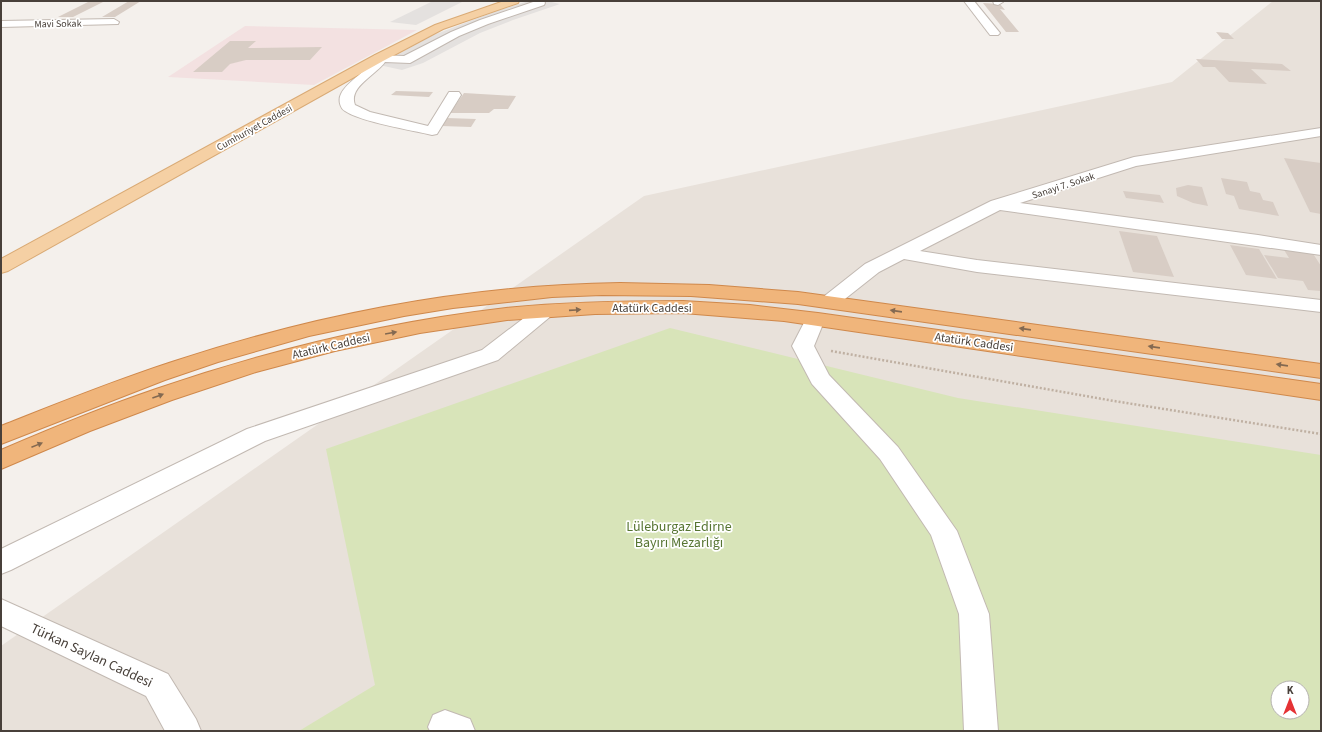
<svg xmlns="http://www.w3.org/2000/svg" width="1322" height="732" font-family="'Source Sans 3',sans-serif">
	<rect width="100%" height="100%" fill="#f4f0ec"/>
	<path fill="#e8e1da" fill-rule="evenodd" d="M 1273,1 L 1321,1 L 1321,731 L 1,731 L 1,646 L 644,196 L 1172,82 ZM 1278,688 L 1302,688 L 1302,712 L 1278,712 Z"/>
	<path fill="#f3e1e1" d="M 245,26 L 417,30 L 314,85 L 168,77 Z"/>
	<path fill="#d8e4b9" fill-rule="evenodd" d="M 670,328 L 958,398 L 1321,455 L 1321,731 L 299,731 L 375,685 L 326,449 ZM 1278,688 L 1302,688 L 1302,712 L 1278,712 Z"/>
	<g fill="#e4e1df">
		<path d="M 433,1 L 464,1 L 416,25 L 390,22 Z"/>
		<path d="M 529,1 L 547,1 L 560,4 L 513,20 L 480,33 L 423,63 L 402,70 L 379,65 L 431,36 L 499,10 Z"/>
	</g>
	<g fill="#d8cdc5">
		<path d="M 90,1 L 105,1 L 73,17 L 58,17 Z"/>
		<path d="M 129,1 L 141,1 L 115,17 L 102,17 Z"/>
		<path d="M 983,3 L 1000,4 L 1005,10 L 1000,9 L 1019,32 L 1006,32 Z"/>
		<path d="M 1216,32 L 1228,33 L 1234,39 L 1222,39 Z"/>
		<path d="M 230,41 L 256,41 L 248,48 L 322,47 L 310,60 L 246,60 L 230,64 L 222,72 L 193,72 Z"/>
		<path d="M 1196,59 L 1282,64 L 1291,71 L 1251,69 L 1267,84 L 1229,82 L 1215,67 L 1203,67 Z"/>
		<path d="M 396,91 L 433,92 L 429,97 L 391,95 Z"/>
		<path d="M 464,93 L 516,96 L 508,109 L 494,109 L 489,113 L 450,113 Z"/>
		<path d="M 447,118 L 476,119 L 471,127 L 441,126 Z"/>
		<path d="M 1284,158 L 1321,163 L 1321,214 L 1310,212 Z"/>
		<path d="M 1221,178 L 1247,182 L 1250,191 L 1260,193 L 1263,200 L 1273,202 L 1279,216 L 1239,209 L 1234,196 L 1226,194 Z"/>
		<path d="M 1188,185 L 1202,187 L 1208,206 L 1193,203 L 1177,196 L 1176,188 Z"/>
		<path d="M 1123,191 L 1160,195 L 1164,203 L 1126,198 Z"/>
		<path d="M 1119,231 L 1157,236 L 1174,277 L 1133,272 Z"/>
		<path d="M 1230,245 L 1259,249 L 1277,279 L 1246,275 Z"/>
		<path d="M 1281,245 L 1310,249 L 1321,266 L 1321,291 L 1308,290 L 1303,281 L 1278,278 L 1264,255 L 1289,258 Z"/>
	</g>
	<g fill="none" stroke-linecap="round" stroke-linejoin="round">
		<defs>
			<g id="minor">
				<path d="M 536,1 L 544,1 L 545,3 L 544,5 L 488,24 L 459,36 L 410,63 L 385,62 C 376,75 348,87 355,105 L 370,112 L 428,126 L 449,92 L 459,92 L 461,95 L 437,134 L 432,135 C 411,130 361,122 345,111 C 340,108 338,100 341,94 C 347,81 370,69 373,61 C 374,59 374,57 375,55 L 404,56 L 451,32 L 480,20 Z"/>
				<path d="M 964,1 L 974,1 L 1000,33 L 998,35 L 990,35 Z"/>
				<path d="M 993,1 L 1003,1 L 1003,2 L 998,5 L 994,4 Z"/>
				<path d="M 114,19 L 119,22 L 118,24 L 1,27 L 1,21 Z"/>
				<path d="M 1321,128 L 1321,136 L 1136,166 L 1020,203 L 1258,235 L 1321,245 L 1321,255 L 1000,210 L 920,251 L 977,260 L 1321,300 L 1321,312 L 977,272 L 904,259 L 879,272 L 836,306 L 829,308 L 822,306 L 819,302 L 822,298 L 865,264 L 991,201 L 1134,157 Z"/>
				<path d="M 544,306 L 551,308 L 554,312 L 551,316 L 498,360 L 265,441 L 11,570 L 1,574 L 1,549 L 247,429 L 482,350 L 537,308 Z"/>
				<path d="M 815,313 L 822,315 L 825,319 L 814,346 L 829,375 L 898,447 L 957,531 L 989,614 L 998,731 L 964,731 L 959,614 L 931,535 L 880,459 L 812,384 L 792,346 L 808,315 Z"/>
				<path d="M 1,599 L 168,674 L 196,719 L 201,731 L 165,731 L 146,696 L 1,626 Z"/>
				<path d="M 445,710 L 470,719 L 475,731 L 430,731 L 428,727 L 433,715 Z"/>
			</g>
			<path id="major" d="M 504,1 L 519,1 L 518,3 L 443,29 L 383,61 L 8,271 L 1,273 L 1,259 L 375,55 L 435,25 Z"/>
			<g id="highway">
				<path d="M 620,283 L 709,285 L 798,292 L 1321,364 L 1321,378 L 798,304 L 691,296 L 602,295 L 552,297 L 453,308 L 404,316 L 309,336 L 218,362 L 165,380 L 1,444 L 1,426 C 59,403 116,380 175,361 C 318,314 469,285 620,283 Z"/>
				<path d="M 683,301 L 750,305 L 818,313 L 1321,384 L 1321,400 L 784,321 L 683,313 L 595,314 L 507,320 L 420,333 L 335,351 L 256,372 L 172,400 L 90,431 L 1,469 L 1,450 C 52,428 103,407 156,389 C 269,350 387,322 506,308 C 565,302 624,301 683,301 Z"/>
			</g>
		</defs>
		<use href="#minor" stroke="#c2b9b2" stroke-width="2"/>
		<use href="#major" stroke="#d9aa75" stroke-width="2"/>
		<use href="#highway" stroke="#cf884b" stroke-width="2"/>
		<path stroke="#bfb0a2" stroke-width="2.5" stroke-dasharray="2 2" stroke-linecap="butt" d="M 831,351 L 1114,401 L 1321,434"/>
		<use href="#minor" fill="#fff" fill-rule="evenodd"/>
		<use href="#major" fill="#f5d0a4" fill-rule="evenodd"/>
		<use href="#highway" fill="#f0b57b" fill-rule="evenodd"/>
	</g>
	<defs><path id="oneway-solid" d="M-6-.8H1V-3.2L6.5 0L1 3.2V.8H-6Z"/></defs>
	<g fill="#836951">
		<use href="#oneway-solid" transform="translate(575 310) rotate(-4)"/>
		<use href="#oneway-solid" transform="translate(896 311) rotate(-172)"/>
		<use href="#oneway-solid" transform="translate(1025 329) rotate(-172)"/>
		<use href="#oneway-solid" transform="translate(391 333) rotate(-10)"/>
		<use href="#oneway-solid" transform="translate(1154 347) rotate(-172)"/>
		<use href="#oneway-solid" transform="translate(1282 365) rotate(-172)"/>
		<use href="#oneway-solid" transform="translate(158 396) rotate(-20)"/>
		<use href="#oneway-solid" transform="translate(37 445) rotate(-22)"/>
	</g>
	<g text-anchor="middle" stroke-width="3.5" stroke-linejoin="round" paint-order="stroke">
		<g font-size="10" fill="#48403a" stroke="#fff">
			<text transform="translate(58 23) rotate(-1)" y="4">Mavi Sokak</text>
			<text transform="translate(254 127) rotate(-29)" y="4">Cumhuriyet Caddesi</text>
			<text transform="translate(1063 185) rotate(-18)" y="4">Sanayi 7. Sokak</text>
		</g>
		<g font-size="12" fill="#48403a" stroke="#fff">
			<text x="652" y="312">Atatürk Caddesi</text>
			<text transform="translate(974 342) rotate(8)" y="4">Atatürk Caddesi</text>
			<text transform="translate(331 346) rotate(-13)" y="4">Atatürk Caddesi</text>
		</g>
		<g font-size="14" fill="#577532" stroke="#fff">
			<text x="679" y="531">Lüleburgaz Edirne<tspan x="679" dy="16">Bayırı Mezarlığı</tspan></text>
		</g>
		<g font-size="14" fill="#48403a" stroke="#fff">
			<text transform="translate(92 655) rotate(25)" y="5">Türkan Saylan Caddesi</text>
		</g>
	</g>
	<rect width="1322" height="732" fill="none" stroke="#48403a" stroke-width="4"/>
	<g transform="translate(1290 700)"><circle r="19" fill="#ffffff" stroke="#b6b3b0"/>
	<path d="M0-3L7 15L0 10L-7 15Z" fill="#e53235"/>
	<text y="-6" font-size="11" font-weight="bold" text-anchor="middle" fill="#48403a">K</text>
	</g>
</svg>
